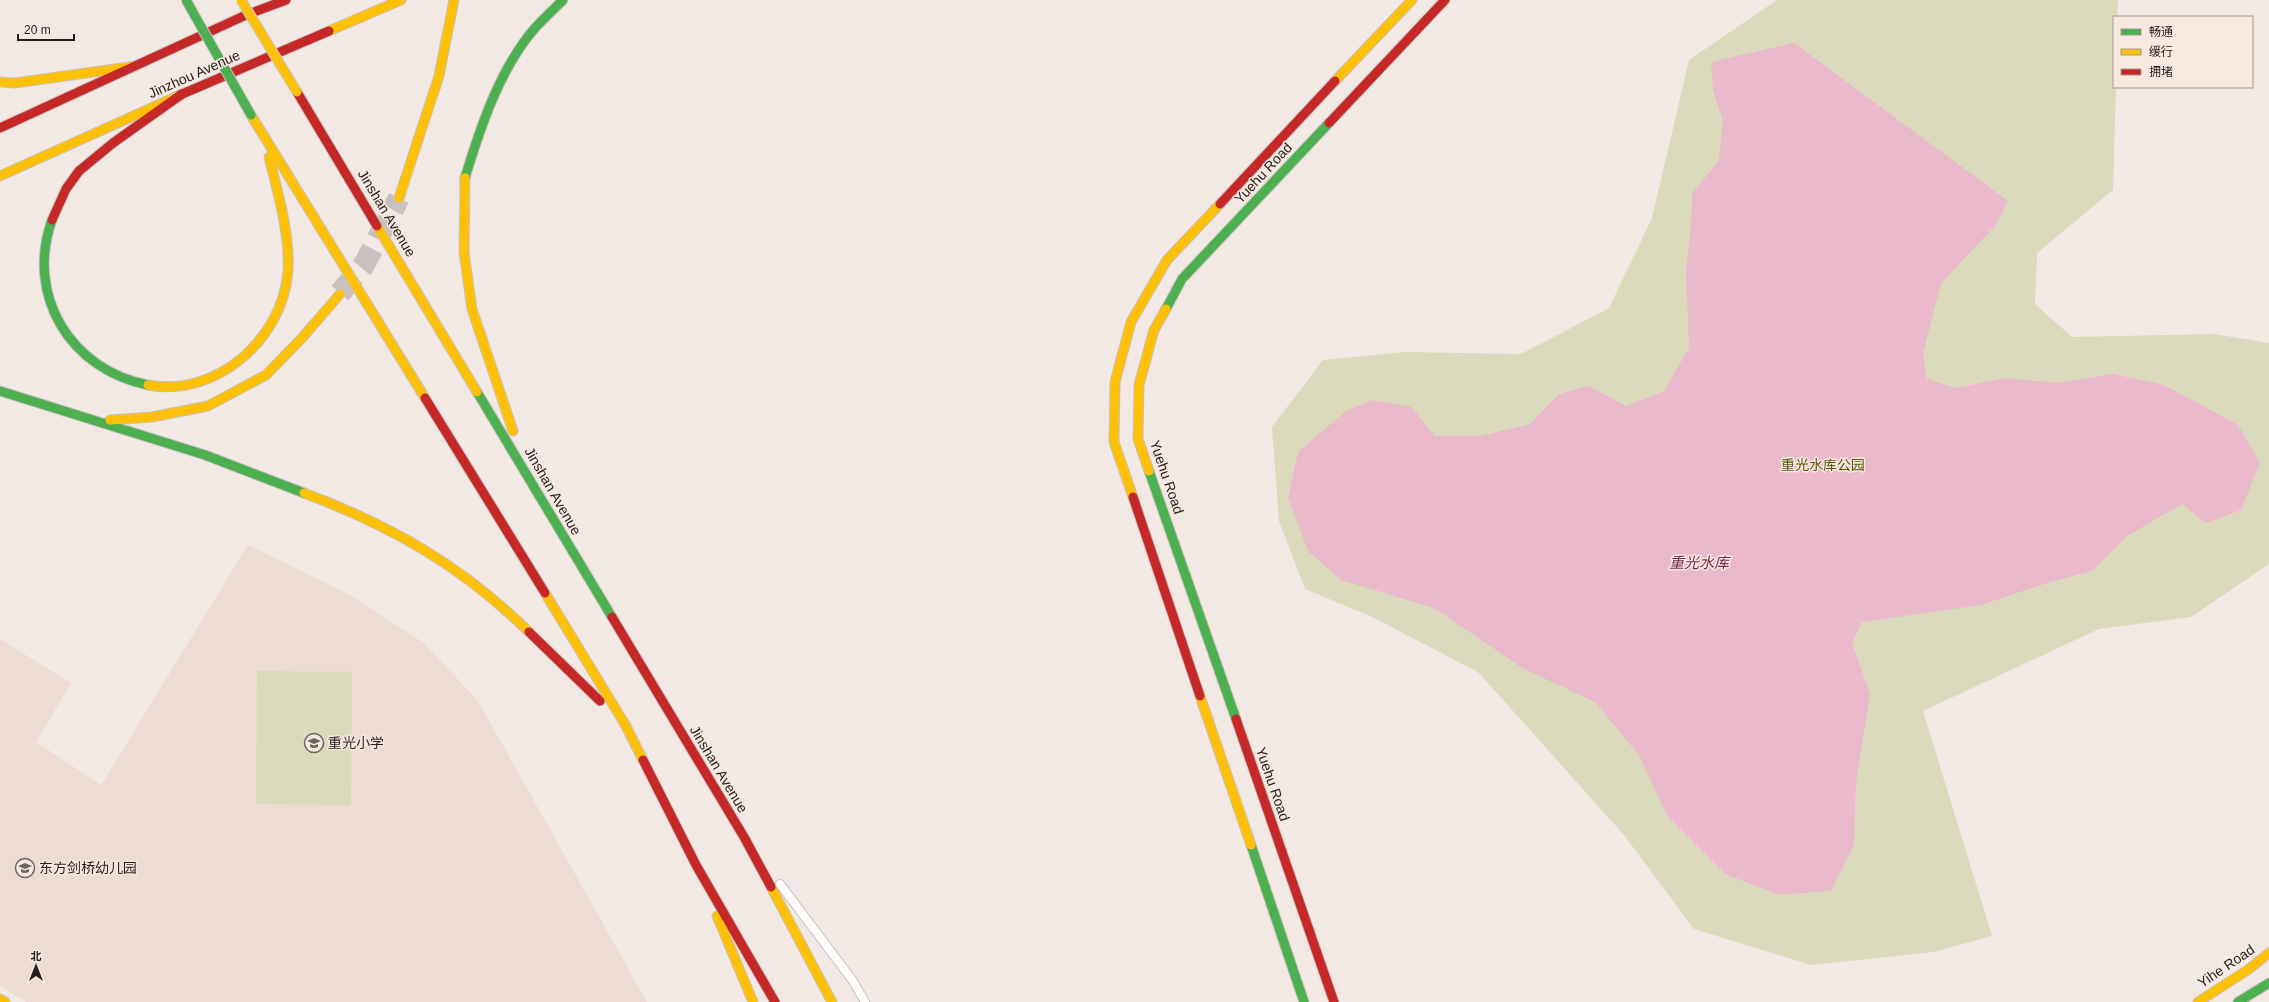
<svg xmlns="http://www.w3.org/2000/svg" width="2269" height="1002" font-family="Arial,'Noto Sans SC',sans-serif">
	<rect width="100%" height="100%" fill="#f2e9e5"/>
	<path fill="#ecdcd4" d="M 248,545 L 348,594 L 424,643 L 478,701 L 647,1002 L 26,1002 L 0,986 L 0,639 L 71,683 L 36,742 L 101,785 Z"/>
	<g fill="#dbdabc">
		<path d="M 1777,0 L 2118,0 L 2117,17 L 2114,17 L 2114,87 L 2116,87 L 2113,190 L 2037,253 L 2035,304 L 2072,337 L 2214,334 L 2269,343 L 2269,564 L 2191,617 L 2099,629 L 1923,711 L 1992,936 L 1934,952 L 1811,965 L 1694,929 L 1624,835 L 1478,672 L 1370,616 L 1305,589 L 1279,521 L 1272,427 L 1323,360 L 1405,352 L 1521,354 L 1609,308 L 1652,218 L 1689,60 Z"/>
		<path d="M 257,671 L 352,672 L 351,805 L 256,804 Z"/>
	</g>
	<path fill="#eab9cb" d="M 1794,43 L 2008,201 L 1996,225 L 1941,283 L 1923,354 L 1927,379 L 1956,388 L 2005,378 L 2058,383 L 2113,374 L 2164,385 L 2238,425 L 2260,463 L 2241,510 L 2206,523 L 2182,504 L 2127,536 L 2092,571 L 2050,582 L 1981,605 L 1862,622 L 1852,643 L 1870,694 L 1856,782 L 1854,845 L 1831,891 L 1779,895 L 1725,874 L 1667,816 L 1639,755 L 1595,702 L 1524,669 L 1434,608 L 1341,580 L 1308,551 L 1288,498 L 1298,452 L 1346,411 L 1372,400 L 1411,407 L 1435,436 L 1481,436 L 1530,424 L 1559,394 L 1588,386 L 1626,406 L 1664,391 L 1689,348 L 1686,271 L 1691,227 L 1692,194 L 1719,160 L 1723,121 L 1713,90 L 1711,62 Z"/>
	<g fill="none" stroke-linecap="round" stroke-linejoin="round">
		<path stroke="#c9c1bd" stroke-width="22" stroke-dasharray="22 11" stroke-linecap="butt" d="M 340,293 L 364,265 L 399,198"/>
		<defs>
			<path id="lane" d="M 780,884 L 853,981 L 865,1002"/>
			<g id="fast">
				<path d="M 465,178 C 480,128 500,68 535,28 C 544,18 554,9 563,0"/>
				<path d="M 52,220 C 25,296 71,370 148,385"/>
				<path d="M 1166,309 L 1182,279 L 1329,123"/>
				<path d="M 0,391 L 205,455 L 304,493"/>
				<path d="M 477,392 L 612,617"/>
				<path d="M 1149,471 L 1236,719"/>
				<path d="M 1251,845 L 1304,1002"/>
				<path d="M 2238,1002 L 2269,983"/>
			</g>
			<g id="slow">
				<path d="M 283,1 L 285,0"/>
				<path d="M 329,31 L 401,0"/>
				<path d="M 1335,81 L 1412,0"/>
				<path d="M 0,82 L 15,83 L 136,66"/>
				<path d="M 251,115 L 425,398"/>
				<path d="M 0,176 L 180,95"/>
				<path d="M 465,178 L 464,252 L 472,309 L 513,431"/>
				<path d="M 399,198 L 439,76 L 454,0"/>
				<path d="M 377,226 L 477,392"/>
				<path d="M 148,385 C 216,398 283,339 288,271 C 290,233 278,194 269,157"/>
				<path d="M 110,420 L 152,417 L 208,406 L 266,375 L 302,338 L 340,294"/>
				<path d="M 1149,471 L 1138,439 L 1139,385 L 1154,330 L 1166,309"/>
				<path d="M 304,493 C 392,526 462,566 529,632"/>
				<path d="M 1133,497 L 1114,442 L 1115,382 L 1131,322 L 1167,260 L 1220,204"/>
				<path d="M 545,593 L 626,726 L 643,760"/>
				<path d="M 1200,696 L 1251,845"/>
				<path d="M 771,887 L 832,1002"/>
				<path d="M 717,916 L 753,1002"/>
				<path d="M 0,999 L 5,1002"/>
				<path d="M 2198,1002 L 2249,969 L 2269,953"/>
			</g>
			<g id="jam">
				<path d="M 297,92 L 377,226"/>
				<path d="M 180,95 L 329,31"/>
				<path d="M 1329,123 L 1445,0"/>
				<path d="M 0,128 L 246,15 L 286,0"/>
				<path d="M 1220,204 L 1335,81"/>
				<path d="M 52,220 L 66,189 L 79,171 L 113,143 L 182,94"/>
				<path d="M 425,398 L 545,593"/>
				<path d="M 1133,497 L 1200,696"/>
				<path d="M 612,617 L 744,837 L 771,887"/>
				<path d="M 529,632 L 600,701"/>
				<path d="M 1236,719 L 1334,1002"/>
				<path d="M 643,760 L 696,865 L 775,1002"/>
			</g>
		</defs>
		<use href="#lane" stroke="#c8c2be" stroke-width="10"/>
		<use href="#fast" stroke="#c8c2be" stroke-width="11"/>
		<use href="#slow" stroke="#c8c2be" stroke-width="11"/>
		<use href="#jam" stroke="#c8c2be" stroke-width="11"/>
		<use href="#lane" stroke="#fdfcfb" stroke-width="8"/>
		<use href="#fast" stroke="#4caf50" stroke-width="9"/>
		<use href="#slow" stroke="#ffc107" stroke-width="9"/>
		<use href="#jam" stroke="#c62828" stroke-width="9"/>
		<defs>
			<path id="fast-bridge" d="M 186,0 L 251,115"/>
			<path id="slow-bridge" d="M 241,0 L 297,92"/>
		</defs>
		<use href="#fast-bridge" stroke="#cac6c4" stroke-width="11" stroke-linecap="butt"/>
		<use href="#slow-bridge" stroke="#cac6c4" stroke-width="11" stroke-linecap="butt"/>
		<use href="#fast-bridge" stroke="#4caf50" stroke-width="9"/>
		<use href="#slow-bridge" stroke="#ffc107" stroke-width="9"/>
	</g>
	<defs>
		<symbol id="school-ring" viewBox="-11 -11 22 22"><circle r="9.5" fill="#f7e8e0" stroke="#6c6662" stroke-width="1.5"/><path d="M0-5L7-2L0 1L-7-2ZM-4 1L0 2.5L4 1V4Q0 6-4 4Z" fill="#6c6662"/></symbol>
	</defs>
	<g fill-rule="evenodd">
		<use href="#school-ring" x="303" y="732" width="22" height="22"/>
		<use href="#school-ring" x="14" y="857" width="22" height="22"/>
	</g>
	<g text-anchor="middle" stroke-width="3" stroke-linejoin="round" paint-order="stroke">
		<g font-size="14" fill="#241f1c" stroke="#f7e8e0">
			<text transform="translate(194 74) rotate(-24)" y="5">Jinzhou Avenue</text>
			<text transform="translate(1263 173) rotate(-47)" y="5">Yuehu Road</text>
			<text transform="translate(387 213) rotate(59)" y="5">Jinshan Avenue</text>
			<text transform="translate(1167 477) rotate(71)" y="5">Yuehu Road</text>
			<text transform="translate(553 491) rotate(60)" y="5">Jinshan Avenue</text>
			<text transform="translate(719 769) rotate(59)" y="5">Jinshan Avenue</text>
			<text transform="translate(1273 784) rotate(71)" y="5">Yuehu Road</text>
			<text transform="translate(2226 966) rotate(-34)" y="5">Yihe Road</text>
		</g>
		<g font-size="14" fill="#56590d" stroke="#f7e8e0">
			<text x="1823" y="470">重光水库公园</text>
		</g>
		<g font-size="14" fill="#241f1c" stroke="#f7e8e0" text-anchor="start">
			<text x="328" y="748">重光小学</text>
			<text x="39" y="873">东方剑桥幼儿园</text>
		</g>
		<g font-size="15" font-style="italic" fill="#782c52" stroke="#f7e8e0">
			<text x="1699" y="568">重光水库</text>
		</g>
	</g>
	<rect x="2113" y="16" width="140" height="72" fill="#f7e8e0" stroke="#a39892"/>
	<rect x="2121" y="29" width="20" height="6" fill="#4caf50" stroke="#a39892"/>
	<text x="2149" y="36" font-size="12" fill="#241f1c">畅通</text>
	<rect x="2121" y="49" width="20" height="6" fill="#ffc107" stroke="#a39892"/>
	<text x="2149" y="56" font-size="12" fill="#241f1c">缓行</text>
	<rect x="2121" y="69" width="20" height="6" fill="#c62828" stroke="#a39892"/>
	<text x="2149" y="76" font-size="12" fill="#241f1c">拥堵</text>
	<g transform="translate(36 966)" stroke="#f7e8e0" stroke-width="3" paint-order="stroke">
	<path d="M0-3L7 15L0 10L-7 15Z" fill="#241f1c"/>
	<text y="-6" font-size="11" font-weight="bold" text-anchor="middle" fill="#241f1c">北</text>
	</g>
	<path d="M18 34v6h56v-6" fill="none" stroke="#241f1c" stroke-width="2"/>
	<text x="24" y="34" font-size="12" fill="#241f1c" stroke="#f7e8e0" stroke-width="3" paint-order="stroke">20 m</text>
</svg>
